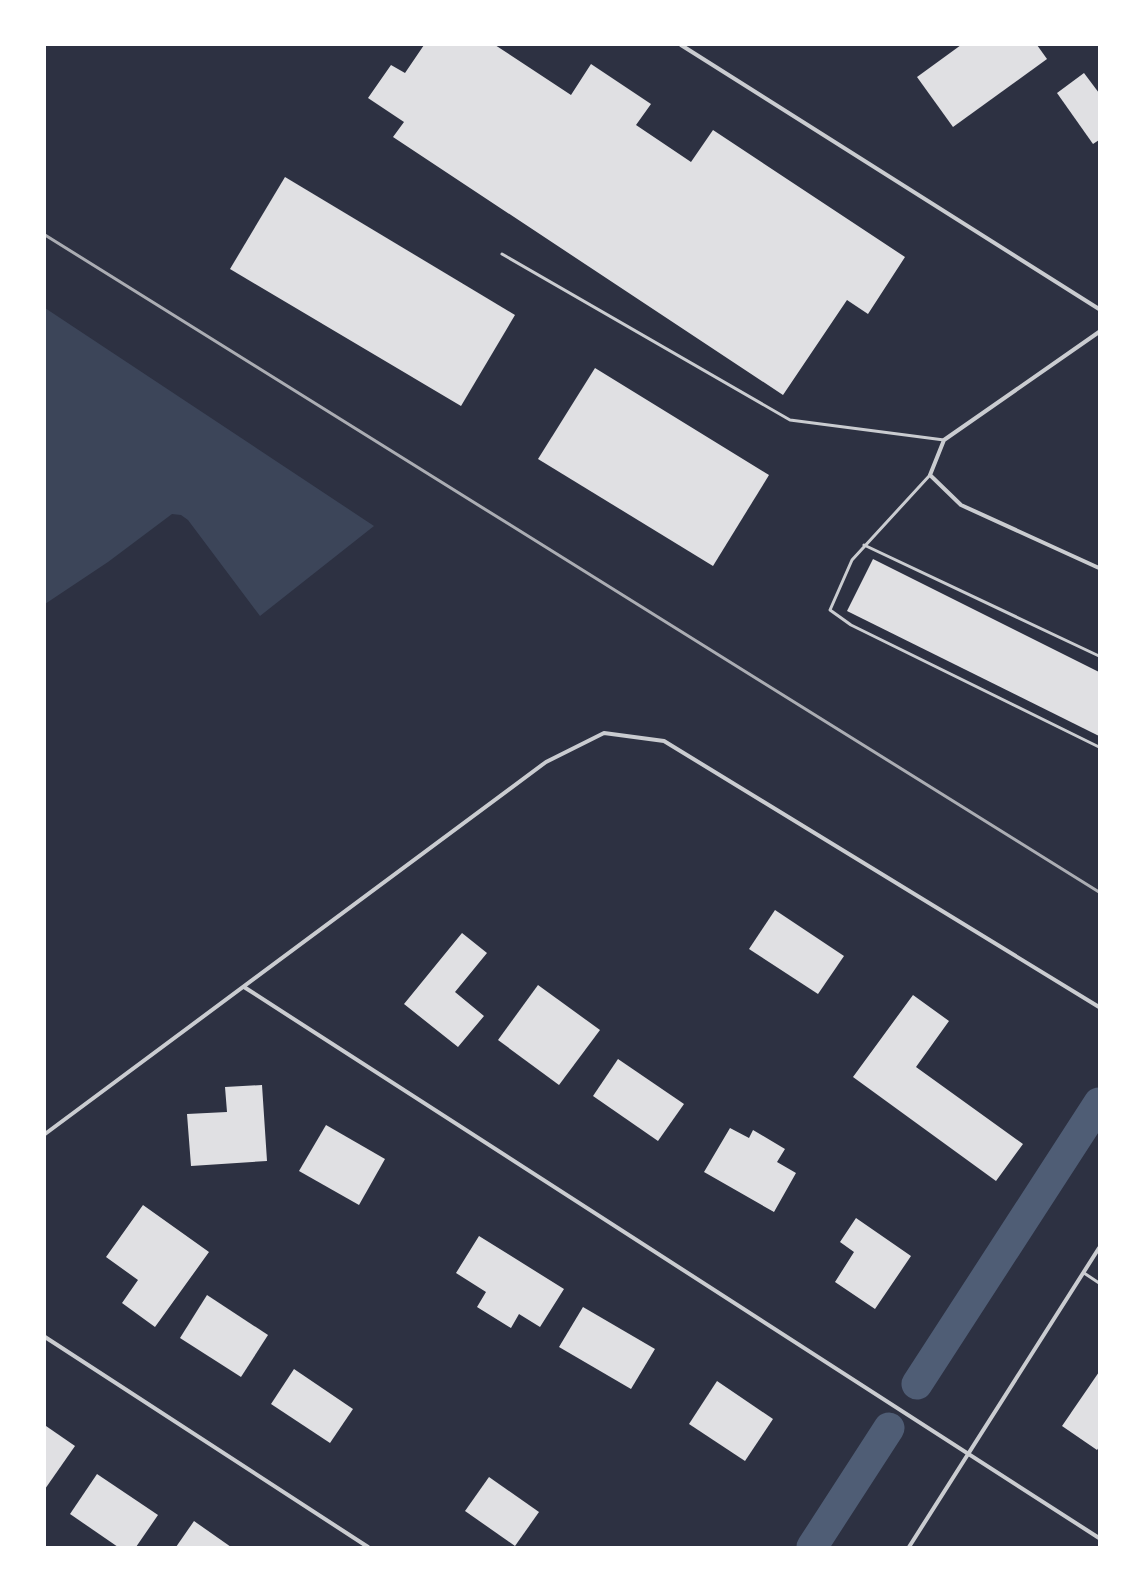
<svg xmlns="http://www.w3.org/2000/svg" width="1144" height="1592" font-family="'Varela Round',sans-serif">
	<rect width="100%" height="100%" fill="#2d3142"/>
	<path fill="#3c4559" d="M 45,308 L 374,526 L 260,616 L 188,520 L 181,515 L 172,514 L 108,562 L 45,604 Z"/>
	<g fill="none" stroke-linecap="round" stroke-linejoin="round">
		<g stroke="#4f5d75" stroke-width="31">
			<path d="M 917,1384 L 1099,1103"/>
			<path d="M 812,1547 L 889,1428"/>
		</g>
	</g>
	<g fill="#e0e0e3">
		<path d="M 424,45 L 495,45 L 571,95 L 591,64 L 651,104 L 636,125 L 691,162 L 713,130 L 905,257 L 868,314 L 847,300 L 783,395 L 393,137 L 404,122 L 368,98 L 391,65 L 405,73 Z"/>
		<path d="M 961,45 L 1037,45 L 1047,59 L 953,127 L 917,77 Z"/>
		<path d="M 1084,73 L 1099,93 L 1099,140 L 1093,144 L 1057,93 Z"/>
		<path d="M 285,177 L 515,315 L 461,406 L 230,269 Z"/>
		<path d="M 595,368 L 769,475 L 713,566 L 538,459 Z"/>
		<path d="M 873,559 L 1099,672 L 1099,736 L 847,611 Z"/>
		<path d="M 775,910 L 844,956 L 818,994 L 749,949 Z"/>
		<path d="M 462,933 L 487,953 L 455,992 L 484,1016 L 458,1047 L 404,1004 Z"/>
		<path d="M 538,985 L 600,1030 L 559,1085 L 498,1040 Z"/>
		<path d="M 913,995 L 949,1021 L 916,1067 L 1023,1144 L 996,1181 L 853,1077 Z"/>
		<path d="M 618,1059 L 684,1104 L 658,1141 L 593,1096 Z"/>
		<path d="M 262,1085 L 267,1161 L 191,1166 L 187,1114 L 227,1112 L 225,1087 Z"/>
		<path d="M 326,1125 L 385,1159 L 359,1205 L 299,1171 Z"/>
		<path d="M 730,1128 L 749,1138 L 753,1130 L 785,1149 L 777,1162 L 796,1173 L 774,1212 L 704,1172 Z"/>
		<path d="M 143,1205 L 209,1252 L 155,1327 L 122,1303 L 138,1280 L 106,1257 Z"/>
		<path d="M 856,1218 L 911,1256 L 875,1309 L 835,1282 L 854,1252 L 840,1242 Z"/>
		<path d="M 479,1236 L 564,1289 L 540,1327 L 519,1314 L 511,1328 L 477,1307 L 486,1292 L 456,1273 Z"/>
		<path d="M 207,1295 L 268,1335 L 241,1377 L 180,1338 Z"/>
		<path d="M 583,1307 L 655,1349 L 631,1389 L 559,1347 Z"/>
		<path d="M 294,1369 L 353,1409 L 330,1443 L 271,1404 Z"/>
		<path d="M 1099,1372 L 1099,1447 L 1097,1450 L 1062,1426 Z"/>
		<path d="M 717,1381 L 773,1419 L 745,1461 L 689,1424 Z"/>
		<path d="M 46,1426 L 75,1446 L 45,1489 L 45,1428 Z"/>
		<path d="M 97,1474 L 158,1515 L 136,1547 L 118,1547 L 70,1514 Z"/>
		<path d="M 489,1477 L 539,1512 L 515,1546 L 465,1511 Z"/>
		<path d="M 194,1521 L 231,1547 L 176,1547 Z"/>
	</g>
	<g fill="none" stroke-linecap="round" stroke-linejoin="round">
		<g stroke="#caccd0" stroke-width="3">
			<path d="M 502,254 L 790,420 L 944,440"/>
			<path d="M 930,475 L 852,560 L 830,610 L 851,625 L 1099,747"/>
			<path d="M 864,545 L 1099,656"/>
			<path d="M 1084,1273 L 1099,1283"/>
		</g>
		<g stroke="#caccd0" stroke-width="4">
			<path d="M 681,45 L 1099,309"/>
			<path d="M 1099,332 L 944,440 L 930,475 L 961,505 L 1099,568"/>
			<path d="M 244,987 L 1099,1538"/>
			<path d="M 45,1134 L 546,762 L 604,733 L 664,741 L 1099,1007"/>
			<path d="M 45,1337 L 368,1547"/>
			<path d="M 909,1547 L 1099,1248"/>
		</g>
		<path stroke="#abadb3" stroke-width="3" d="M 45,235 L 1099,892"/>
	</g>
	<rect width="1144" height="1592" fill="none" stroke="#ffffff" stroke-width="92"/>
</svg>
